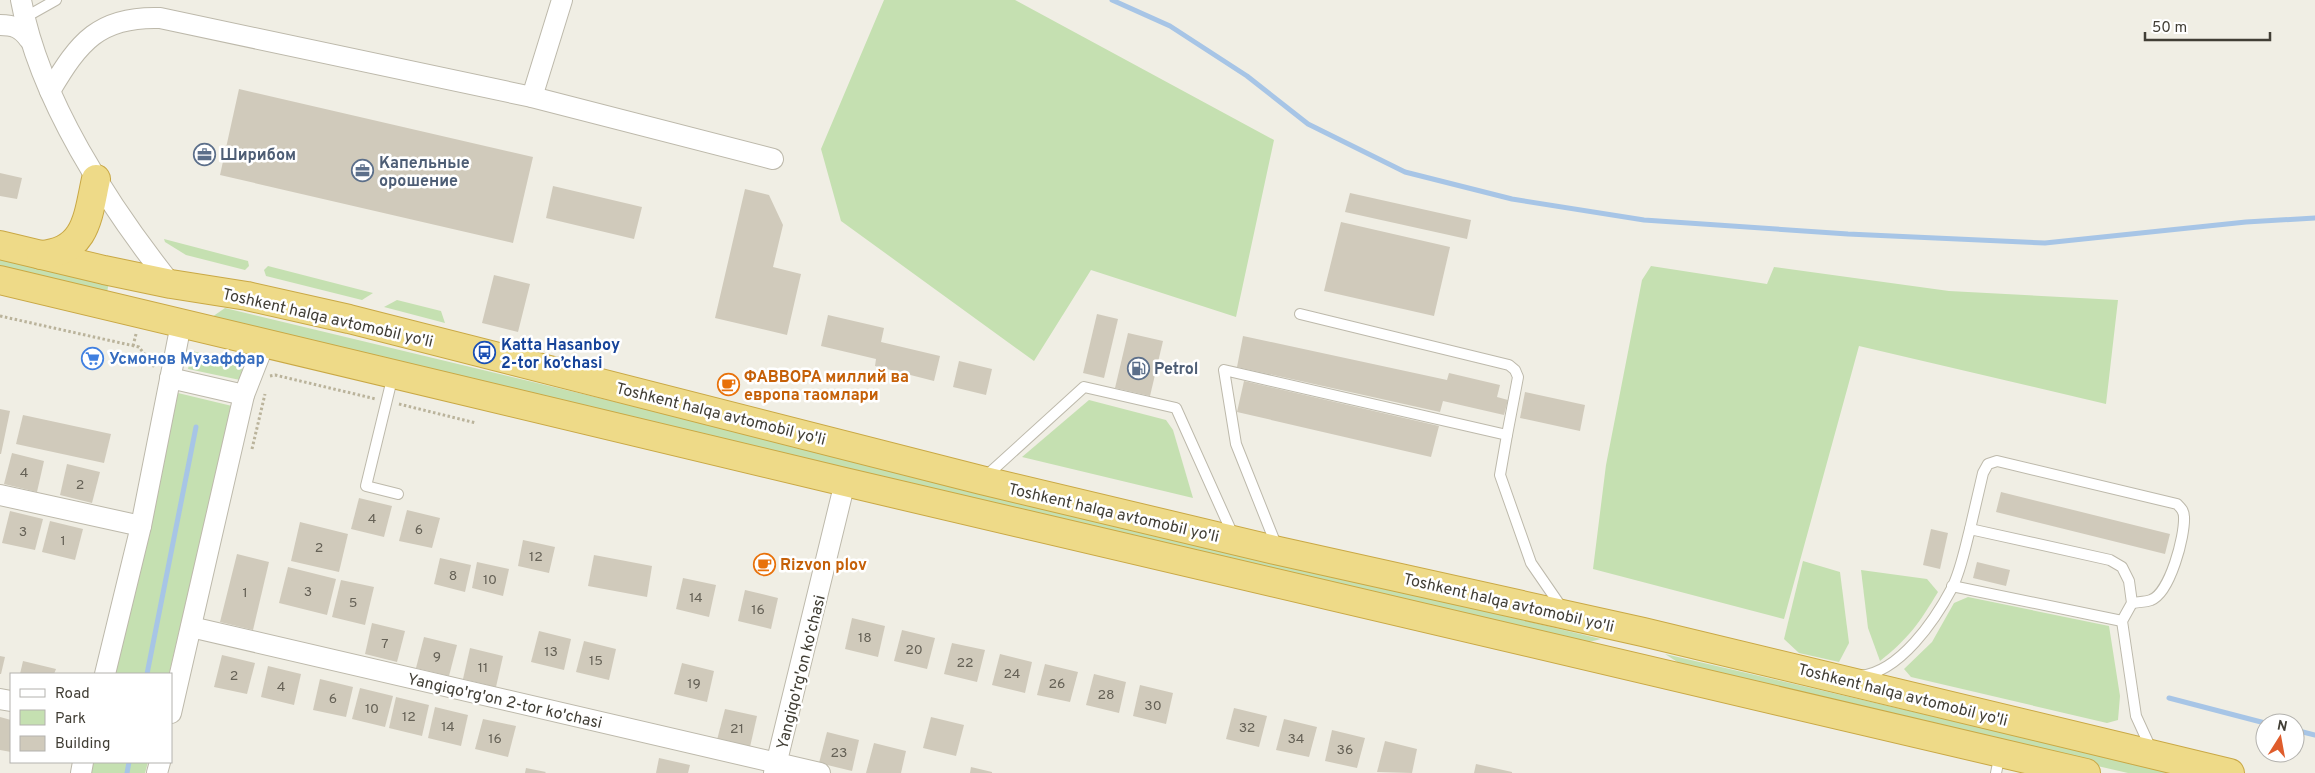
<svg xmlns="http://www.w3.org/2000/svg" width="2315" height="773" font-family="Overpass,sans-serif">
	<rect width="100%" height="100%" fill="#f0eee4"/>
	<g fill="#c5e0b1">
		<path d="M 884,0 L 1015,0 L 1274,140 L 1236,317 L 1091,270 L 1034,361 L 841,221 L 821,149 Z"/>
		<path d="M 164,239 L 248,261 L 249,266 L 245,270 L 186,255 L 165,242 Z"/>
		<path d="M 0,256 L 109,281 L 107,293 L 0,268 Z"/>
		<path d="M 268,266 L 373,293 L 362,300 L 266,276 L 264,270 Z"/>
		<path d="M 1651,266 L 1767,284 L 1774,267 L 1949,291 L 2118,300 L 2106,404 L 1859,346 L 1784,619 L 1593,569 L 1606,465 L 1642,280 Z"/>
		<path d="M 397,300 L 441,311 L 445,323 L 384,307 Z"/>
		<path d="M 225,308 L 1601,639 L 1577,645 L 212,317 Z"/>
		<path d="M 192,351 L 244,363 L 240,380 L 188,369 Z"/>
		<path d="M 178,393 L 232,406 L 169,674 L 112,674 Z"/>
		<path d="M 1089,400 L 1166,420 L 1173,430 L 1193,498 L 1022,457 Z"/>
		<path d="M 1803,561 L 1840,572 L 1849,643 L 1839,662 L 1799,653 L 1784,639 Z"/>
		<path d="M 1861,570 L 1927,579 L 1938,592 C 1919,623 1910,637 1880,661 L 1868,628 Z"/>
		<path d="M 1968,597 L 2109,626 L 2120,696 L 2118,720 L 2107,723 L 1911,677 L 1904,669 L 1932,642 L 1954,603 Z"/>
		<path d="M 1665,654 L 2175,773 L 2128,773 L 1696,674 Z"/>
		<path d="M 91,762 L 148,762 L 145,773 L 89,773 Z"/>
	</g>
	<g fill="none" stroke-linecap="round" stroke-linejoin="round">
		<g stroke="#a7c5e6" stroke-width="5">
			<path d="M 1112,0 L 1170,26 L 1247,76 L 1308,124 L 1405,172 L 1512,199 L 1644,220 L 1848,234 L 2045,243 L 2246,222 L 2315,218"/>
			<path d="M 147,674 L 196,427"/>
			<path d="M 2169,698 L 2265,723"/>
			<path d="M 2295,730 L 2315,735"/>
			<path d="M 127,773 L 129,762"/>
		</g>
	</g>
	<g fill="#d0cabb">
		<path d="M 239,89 L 533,157 L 513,243 L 220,175 Z"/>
		<path d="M 0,173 L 22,178 L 17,199 L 0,196 Z"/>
		<path d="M 553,186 L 642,207 L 634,239 L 546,218 Z"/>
		<path d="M 745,189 L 769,195 L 783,225 L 773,267 L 801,274 L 787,335 L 715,318 Z"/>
		<path d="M 1350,193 L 1471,220 L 1467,239 L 1345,212 Z"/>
		<path d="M 1341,222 L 1450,247 L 1434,316 L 1324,291 Z"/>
		<path d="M 494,275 L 530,284 L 518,332 L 482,323 Z"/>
		<path d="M 1097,314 L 1118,319 L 1104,378 L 1083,373 Z"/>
		<path d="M 828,315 L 884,328 L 881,342 L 940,356 L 934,381 L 875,366 L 876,359 L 821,346 Z"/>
		<path d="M 1128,333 L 1163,341 L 1150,396 L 1115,388 Z"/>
		<path d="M 1243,336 L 1447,380 L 1449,373 L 1500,385 L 1497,397 L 1508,400 L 1504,415 L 1443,401 L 1440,412 L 1237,367 Z"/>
		<path d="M 959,361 L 992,369 L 986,395 L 953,387 Z"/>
		<path d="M 1244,381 L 1439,426 L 1431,457 L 1237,412 Z"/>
		<path d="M 1525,392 L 1585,405 L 1580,431 L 1520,418 Z"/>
		<path d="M 0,409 L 10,411 L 1,454 L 0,454 Z"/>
		<path d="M 23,415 L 111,434 L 104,463 L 16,444 Z"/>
		<path d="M 12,453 L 44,461 L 37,492 L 4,484 Z"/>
		<path d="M 67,464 L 100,472 L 92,503 L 60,495 Z"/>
		<path d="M 2001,492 L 2170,534 L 2165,554 L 1996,512 Z"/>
		<path d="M 359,498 L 392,506 L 384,537 L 351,529 Z"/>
		<path d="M 407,510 L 440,518 L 432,548 L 399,541 Z"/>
		<path d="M 10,511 L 43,519 L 35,550 L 2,543 Z"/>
		<path d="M 50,521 L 83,529 L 75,560 L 42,552 Z"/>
		<path d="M 300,522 L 348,534 L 339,572 L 291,561 Z"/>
		<path d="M 1931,529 L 1948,533 L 1940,569 L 1923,565 Z"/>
		<path d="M 523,540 L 555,547 L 549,573 L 518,566 Z"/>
		<path d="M 237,554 L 269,562 L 253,630 L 220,622 Z"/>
		<path d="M 594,555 L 652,566 L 647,597 L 588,586 Z"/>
		<path d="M 440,558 L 471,565 L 465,592 L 434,584 Z"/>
		<path d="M 477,562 L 509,569 L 503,596 L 472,588 Z"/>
		<path d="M 1977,562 L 2010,570 L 2006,586 L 1973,578 Z"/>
		<path d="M 288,567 L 336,579 L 327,615 L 279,603 Z"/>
		<path d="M 683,578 L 716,585 L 709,617 L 676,609 Z"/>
		<path d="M 341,580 L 374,587 L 365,625 L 332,617 Z"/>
		<path d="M 745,590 L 778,598 L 771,629 L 738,621 Z"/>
		<path d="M 852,618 L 885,626 L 878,657 L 845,649 Z"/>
		<path d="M 372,623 L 405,631 L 397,662 L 365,654 Z"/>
		<path d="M 902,630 L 935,638 L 927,669 L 894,661 Z"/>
		<path d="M 539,631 L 571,639 L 564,670 L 531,662 Z"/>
		<path d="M 424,637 L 457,645 L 449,676 L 416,668 Z"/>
		<path d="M 584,641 L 616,649 L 609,680 L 576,672 Z"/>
		<path d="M 952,643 L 985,650 L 977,682 L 944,674 Z"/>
		<path d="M 470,648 L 503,656 L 496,687 L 463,679 Z"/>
		<path d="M 1000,654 L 1032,662 L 1025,693 L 992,685 Z"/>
		<path d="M 222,655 L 255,663 L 247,694 L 214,687 Z"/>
		<path d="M 0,656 L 5,657 L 1,674 L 0,674 Z"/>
		<path d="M 23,661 L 56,669 L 54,674 L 20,674 Z"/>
		<path d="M 682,663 L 714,671 L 707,702 L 674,694 Z"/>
		<path d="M 1045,664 L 1078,672 L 1070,702 L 1037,695 Z"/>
		<path d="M 268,666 L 301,674 L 294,705 L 261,697 Z"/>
		<path d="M 1094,674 L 1126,682 L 1119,713 L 1086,705 Z"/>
		<path d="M 320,679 L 353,687 L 346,717 L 313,710 Z"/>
		<path d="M 1140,685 L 1173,693 L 1166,724 L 1133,716 Z"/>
		<path d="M 360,688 L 393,696 L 385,727 L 352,719 Z"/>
		<path d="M 396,697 L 429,705 L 422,736 L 389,728 Z"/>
		<path d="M 435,707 L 468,715 L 461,746 L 428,738 Z"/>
		<path d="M 1234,708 L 1267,716 L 1259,747 L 1226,739 Z"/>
		<path d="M 725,709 L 757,716 L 750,747 L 717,740 Z"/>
		<path d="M 0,717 L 11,720 L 11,752 L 0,750 Z"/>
		<path d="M 931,717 L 964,725 L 956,756 L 923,748 Z"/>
		<path d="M 483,719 L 516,726 L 508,757 L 475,749 Z"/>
		<path d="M 1284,719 L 1317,727 L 1309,757 L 1276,750 Z"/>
		<path d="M 1332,730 L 1365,738 L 1357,768 L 1325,761 Z"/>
		<path d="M 827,732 L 859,740 L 852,771 L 819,763 Z"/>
		<path d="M 1385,741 L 1417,749 L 1412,773 L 1377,772 Z"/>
		<path d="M 874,743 L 906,751 L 901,773 L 866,773 Z"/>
		<path d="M 659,758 L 690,765 L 688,773 L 656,773 Z"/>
		<path d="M 1476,764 L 1512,772 L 1512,773 L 1474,773 Z"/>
		<path d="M 971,767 L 992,772 L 992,773 L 970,773 Z"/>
		<path d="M 526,768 L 546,772 L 545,773 L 525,773 Z"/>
	</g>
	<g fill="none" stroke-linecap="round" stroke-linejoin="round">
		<defs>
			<g id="service">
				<path d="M 24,18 L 56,0"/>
				<path d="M 1300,314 L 1509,365 L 1515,370 L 1518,377 L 1507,435"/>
				<path d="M 393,375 L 366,486 L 398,494"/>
				<path d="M 985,477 L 1084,387 L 1176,408 L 1233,535"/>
				<path d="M 1970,529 L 1983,473 L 1988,464 L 1997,461 L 2177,504 C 2181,508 2184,511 2184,517 C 2185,536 2170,593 2151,600 C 2146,602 2137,602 2132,603"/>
				<path d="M 1277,547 L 1236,444 L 1224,370 L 1507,435 L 1500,475 L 1531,563 L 1562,608"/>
				<path d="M 1952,586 L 2122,621"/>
				<path d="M 1860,676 C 1900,672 1935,620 1952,588 C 1961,570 1965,548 1970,529 L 2110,560 L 2122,567 L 2129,581 L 2132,603 L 2122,621 L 2136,716 L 2152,751"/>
				<path d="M 1996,773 L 2000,754"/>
			</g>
			<g id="minor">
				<path d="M 21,0 C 39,99 109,206 171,284"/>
				<path d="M 0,25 C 14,25 21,28 29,39"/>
				<path d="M 50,91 C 79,42 99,16 160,18 L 532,97 L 773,159"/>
				<path d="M 532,97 L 562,0"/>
				<path d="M 170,378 L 244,395"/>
				<path d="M 0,495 L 141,526"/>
				<path d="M 191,627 L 820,773"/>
				<path d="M 105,674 L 141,526 L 181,324"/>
				<path d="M 0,699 L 11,701"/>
				<path d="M 171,713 L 244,395 L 264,344"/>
				<path d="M 81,773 L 83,762"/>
				<path d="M 157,773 L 160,762"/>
				<path d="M 774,773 L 845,482"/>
			</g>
			<g id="trunk">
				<path d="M 0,245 L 104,270 L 171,284 L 247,296 L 349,319 L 981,480 L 1279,551 L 1643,632 L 2230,773"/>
				<path d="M 41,255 C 87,252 88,215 96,179"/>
				<path d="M 0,280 L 845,482 L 2086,773"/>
			</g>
		</defs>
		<use href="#service" stroke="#bdb9ab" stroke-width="12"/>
		<use href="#minor" stroke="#bdb9ab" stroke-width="22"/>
		<use href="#trunk" stroke="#c9a845" stroke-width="30"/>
		<g stroke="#bab39b" stroke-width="3" stroke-dasharray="2.5 2.5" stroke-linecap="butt">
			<path d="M 0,316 L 139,347 L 155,368"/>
			<path d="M 133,346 L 136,334"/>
			<path d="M 270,376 L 275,375 L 376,399"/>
			<path d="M 399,404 L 476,423"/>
			<path d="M 252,449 L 265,394"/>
		</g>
		<use href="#service" stroke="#fff" stroke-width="10"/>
		<use href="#minor" stroke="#fff" stroke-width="20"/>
		<use href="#trunk" stroke="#eeda88" stroke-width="28"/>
	</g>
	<defs>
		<symbol id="office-ring" viewBox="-11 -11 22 22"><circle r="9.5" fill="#fff" stroke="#5c6f8a" stroke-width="1.5"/><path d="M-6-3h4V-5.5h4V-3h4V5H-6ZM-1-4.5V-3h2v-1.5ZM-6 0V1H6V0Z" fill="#5c6f8a"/></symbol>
		<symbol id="bus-ring" viewBox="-11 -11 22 22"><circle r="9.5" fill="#fff" stroke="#1a4fb4" stroke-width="1.5"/><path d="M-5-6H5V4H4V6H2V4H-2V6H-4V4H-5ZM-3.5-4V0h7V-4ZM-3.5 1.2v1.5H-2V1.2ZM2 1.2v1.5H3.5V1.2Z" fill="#1a4fb4"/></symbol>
		<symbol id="supermarket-ring" viewBox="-11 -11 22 22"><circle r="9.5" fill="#fff" stroke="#3f7fe0" stroke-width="1.5"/><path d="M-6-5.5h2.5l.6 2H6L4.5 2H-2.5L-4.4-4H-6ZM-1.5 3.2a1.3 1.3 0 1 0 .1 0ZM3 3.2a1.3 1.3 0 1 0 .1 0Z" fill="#3f7fe0"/></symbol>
		<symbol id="fuel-ring" viewBox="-11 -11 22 22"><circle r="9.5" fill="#fff" stroke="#5c6f8a" stroke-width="1.5"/><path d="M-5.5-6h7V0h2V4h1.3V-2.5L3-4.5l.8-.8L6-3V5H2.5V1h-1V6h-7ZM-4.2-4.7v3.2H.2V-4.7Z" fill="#5c6f8a"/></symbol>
		<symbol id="cafe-ring" viewBox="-11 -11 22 22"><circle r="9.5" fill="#fff" stroke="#e8710a" stroke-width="1.5"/><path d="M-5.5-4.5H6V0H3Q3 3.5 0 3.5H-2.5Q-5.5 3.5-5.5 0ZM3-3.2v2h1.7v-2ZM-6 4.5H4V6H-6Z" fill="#e8710a"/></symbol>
	</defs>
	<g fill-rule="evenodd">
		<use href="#office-ring" x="192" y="142" width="25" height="25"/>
		<use href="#office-ring" x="350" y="158" width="25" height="25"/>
		<use href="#bus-ring" x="472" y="340" width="25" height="25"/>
		<use href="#supermarket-ring" x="80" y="346" width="25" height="25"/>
		<use href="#fuel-ring" x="1126" y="356" width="25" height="25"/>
		<use href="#cafe-ring" x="716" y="372" width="25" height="25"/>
		<use href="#cafe-ring" x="752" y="552" width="25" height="25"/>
	</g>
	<g text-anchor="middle" stroke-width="5" stroke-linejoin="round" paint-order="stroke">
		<g font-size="14" fill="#656156">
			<text x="24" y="477">4</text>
			<text x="80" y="489">2</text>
			<text x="372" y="523">4</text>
			<text x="419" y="534">6</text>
			<text x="23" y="536">3</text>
			<text x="63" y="545">1</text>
			<text x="319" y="552">2</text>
			<text x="536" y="561">12</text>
			<text x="453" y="580">8</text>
			<text x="490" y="584">10</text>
			<text x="308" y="596">3</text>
			<text x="245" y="597">1</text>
			<text x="696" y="602">14</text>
			<text x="353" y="607">5</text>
			<text x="758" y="614">16</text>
			<text x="865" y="642">18</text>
			<text x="385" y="648">7</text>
			<text x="914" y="654">20</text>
			<text x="551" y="656">13</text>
			<text x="437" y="661">9</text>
			<text x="596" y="665">15</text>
			<text x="965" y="667">22</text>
			<text x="483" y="672">11</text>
			<text x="1012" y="678">24</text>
			<text x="234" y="680">2</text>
			<text x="694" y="688">19</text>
			<text x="1057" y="688">26</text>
			<text x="281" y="691">4</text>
			<text x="1106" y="699">28</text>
			<text x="333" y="703">6</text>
			<text x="1153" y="710">30</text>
			<text x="372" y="713">10</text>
			<text x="409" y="721">12</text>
			<text x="448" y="731">14</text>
			<text x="1247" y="732">32</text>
			<text x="737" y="733">21</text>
			<text x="495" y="743">16</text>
			<text x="1296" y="743">34</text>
			<text x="1345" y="754">36</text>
			<text x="839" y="757">23</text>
		</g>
		<g font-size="16" font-weight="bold" fill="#4e5e75" stroke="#fff" text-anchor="start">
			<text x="220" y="160">Ширибом</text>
			<text x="379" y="168">Капельные<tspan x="379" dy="18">орошение</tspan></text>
			<text x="1154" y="374">Petrol</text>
		</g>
		<g font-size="16" fill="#413e35" stroke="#fff">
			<text transform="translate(328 317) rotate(13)" y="6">Toshkent halqa avtomobil yo'li</text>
			<text transform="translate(721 413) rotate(14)" y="6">Toshkent halqa avtomobil yo'li</text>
			<text transform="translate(1114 512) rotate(13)" y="6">Toshkent halqa avtomobil yo'li</text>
			<text transform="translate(1509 602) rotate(13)" y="6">Toshkent halqa avtomobil yo'li</text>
			<text transform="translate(800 672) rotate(-76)" y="6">Yangiqo'rg'on ko'chasi</text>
			<text transform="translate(1903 694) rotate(14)" y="6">Toshkent halqa avtomobil yo'li</text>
			<text transform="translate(505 700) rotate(13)" y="6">Yangiqo'rg'on 2-tor ko'chasi</text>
		</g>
		<g font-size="16" font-weight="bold" fill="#164399" stroke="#fff" text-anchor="start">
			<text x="501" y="350">Katta Hasanboy<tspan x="501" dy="18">2-tor ko’chasi</tspan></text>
		</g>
		<g font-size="16" font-weight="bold" fill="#366cbe" stroke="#fff" text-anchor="start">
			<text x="109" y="364">Усмонов Музаффар</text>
		</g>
		<g font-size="16" font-weight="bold" fill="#c56008" stroke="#fff" text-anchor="start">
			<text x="744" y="382">ФАВВОРА миллий ва<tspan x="744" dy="18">европа таомлари</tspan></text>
			<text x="780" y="570">Rizvon plov</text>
		</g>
	</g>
	<rect x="10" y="673" width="162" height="90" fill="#ffffff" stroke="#b3b2ae"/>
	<rect x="20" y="689" width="25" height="8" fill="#ffffff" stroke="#b3b2ae"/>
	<text x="55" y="698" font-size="15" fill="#413e35">Road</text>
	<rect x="20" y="710" width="25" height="15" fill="#c5e0b1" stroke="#b3b2ae"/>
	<text x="55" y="723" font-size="15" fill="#413e35">Park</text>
	<rect x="20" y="736" width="25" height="15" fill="#d0cabb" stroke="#b3b2ae"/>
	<text x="55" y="748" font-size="15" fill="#413e35">Building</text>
	<g transform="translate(2280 738) rotate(11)"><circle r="24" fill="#ffffff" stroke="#b3b2ae"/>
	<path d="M0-4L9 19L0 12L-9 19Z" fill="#df5d2c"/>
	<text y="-8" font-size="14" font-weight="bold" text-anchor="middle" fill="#413e35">N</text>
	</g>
	<path d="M2145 32v8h125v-8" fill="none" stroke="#413e35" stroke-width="2.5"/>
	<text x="2152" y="32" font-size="15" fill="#413e35" stroke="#ffffff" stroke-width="4" paint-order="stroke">50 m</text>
</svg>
